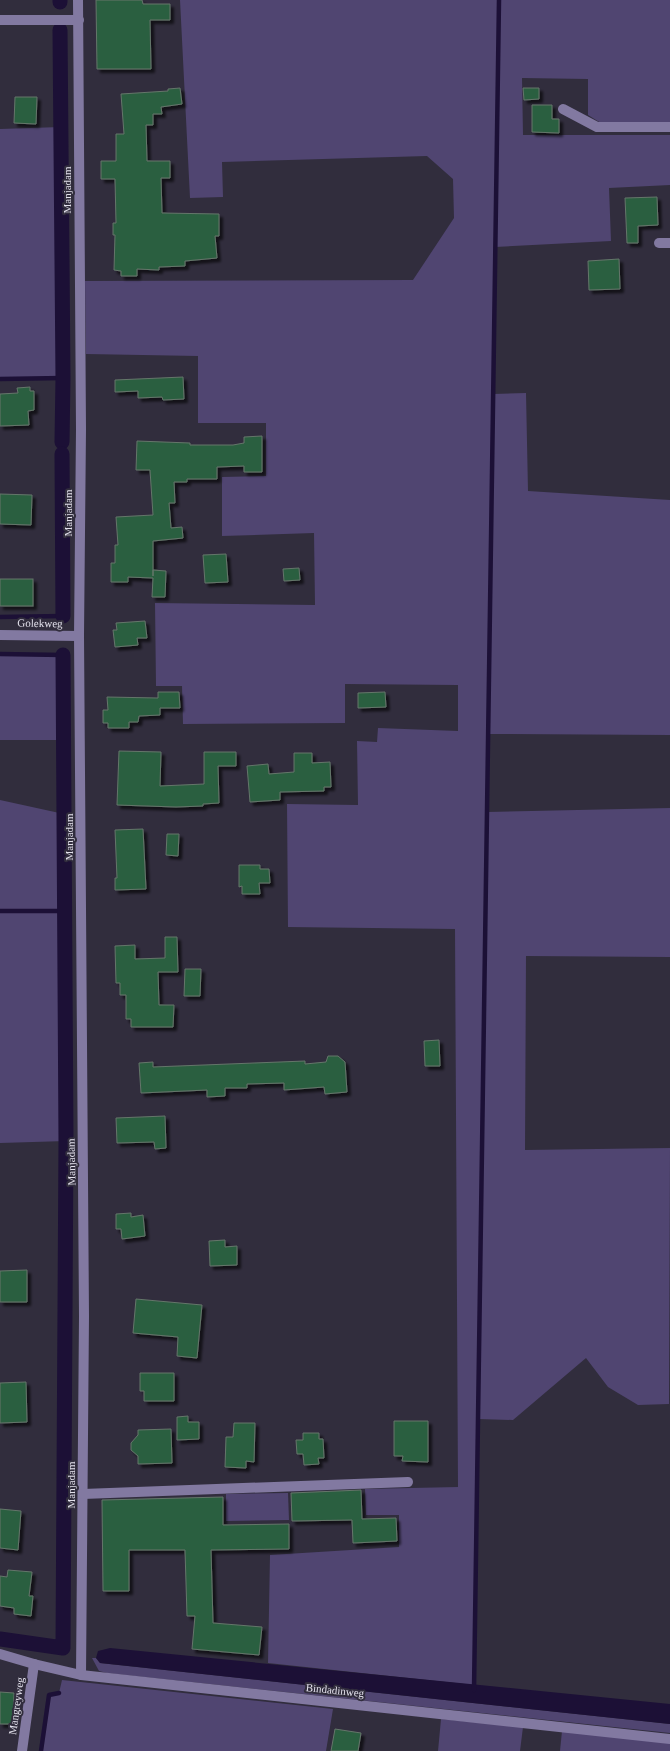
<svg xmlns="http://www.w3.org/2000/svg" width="670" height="1751" font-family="Georgia,serif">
	<defs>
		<filter id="shadow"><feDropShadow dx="3.5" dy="3.5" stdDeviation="1" flood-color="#0009"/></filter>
	</defs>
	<rect width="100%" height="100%" fill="#312d3d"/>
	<g fill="#504571">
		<path d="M 180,0 L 670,0 L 670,124 L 604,125 L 588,115 L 588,79 L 522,78 L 523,135 L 670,135 L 670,185 L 609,188 L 611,241 L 495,247 L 493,394 L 526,393 L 528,491 L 670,500 L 670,735 L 488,734 L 487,812 L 670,808 L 670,957 L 526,956 L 525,1150 L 670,1148 L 669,1404 L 638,1405 L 608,1387 L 586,1358 L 513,1420 L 478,1419 L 474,1685 L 268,1663 L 270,1555 L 399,1547 L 399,1515 L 366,1515 L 365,1489 L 458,1487 L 455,929 L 288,927 L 287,804 L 358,805 L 357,741 L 377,742 L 378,728 L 458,731 L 458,685 L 345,684 L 345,723 L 183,724 L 182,686 L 156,686 L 155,603 L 315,605 L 314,533 L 222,536 L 222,477 L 266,476 L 266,423 L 198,423 L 198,356 L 86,354 L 85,281 L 413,280 L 454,218 L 453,179 L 427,156 L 222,162 L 223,197 L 190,198 Z"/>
		<path d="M 61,127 L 63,378 L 0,379 L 0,129 Z"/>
		<path d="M 0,654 L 63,655 L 64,740 L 0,740 Z"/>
		<path d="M 0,800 L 64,814 L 66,1141 L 0,1143 Z"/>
		<path d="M 288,1493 L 289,1520 L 226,1521 L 226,1494 Z"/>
		<path d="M 92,1658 L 96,1658 L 100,1663 L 109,1664 L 670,1724 L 670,1733 L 107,1673 L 99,1671 Z"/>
		<path d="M 62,1680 L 333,1709 L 326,1751 L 41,1751 L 49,1695 L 59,1693 Z"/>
		<path d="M 441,1719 L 523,1727 L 520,1751 L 438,1751 Z"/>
		<path d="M 562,1731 L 670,1742 L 670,1751 L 560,1751 Z"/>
	</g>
	<path fill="#1c1036" d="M 110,1648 L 670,1704 L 670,1724 L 100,1663 L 96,1658 L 98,1651 Z"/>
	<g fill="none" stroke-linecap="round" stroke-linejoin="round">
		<g stroke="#1c1036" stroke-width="4.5">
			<path d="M 0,379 L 63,378"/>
			<path d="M 0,617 L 63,616"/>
			<path d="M 0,654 L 63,655"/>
			<path d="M 0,911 L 66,911"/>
			<path d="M 474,1690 L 499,0"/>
			<path d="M 41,1751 L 49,1695 L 59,1693"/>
		</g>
		<g stroke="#1c1036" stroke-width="15">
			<path d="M 60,0 L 60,2"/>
			<path d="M 60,30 L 63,378 L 62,442"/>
			<path d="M 62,454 L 63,616"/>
			<path d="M 0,1639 L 63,1648 L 66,1141 L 63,655"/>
		</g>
	</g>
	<g fill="#2c5e41" stroke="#64766a" filter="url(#shadow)">
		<path d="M 96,0 L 142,0 L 143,4 L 170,4 L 170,20 L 150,20 L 151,69 L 97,69 Z"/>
		<path d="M 180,88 L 182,104 L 161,107 L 162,114 L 153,114 L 153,125 L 146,125 L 147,161 L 170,161 L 170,178 L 161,178 L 162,213 L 219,214 L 219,236 L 215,236 L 217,258 L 185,261 L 185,266 L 159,267 L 159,270 L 137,269 L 137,276 L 121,276 L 121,271 L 114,270 L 115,235 L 113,235 L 113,223 L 116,223 L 115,179 L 101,179 L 101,161 L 116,161 L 116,134 L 124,134 L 121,94 L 168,91 L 168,89 Z"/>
		<path d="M 523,88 L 539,88 L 539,99 L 524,100 Z"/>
		<path d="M 15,97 L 37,97 L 36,124 L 14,123 Z"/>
		<path d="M 532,105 L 552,105 L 552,119 L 559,119 L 559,133 L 532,132 Z"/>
		<path d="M 657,197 L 658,225 L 638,226 L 638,243 L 627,243 L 625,198 Z"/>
		<path d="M 619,259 L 620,289 L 589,290 L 588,261 Z"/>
		<path d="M 183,377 L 184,399 L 163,400 L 162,397 L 138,398 L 138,391 L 115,392 L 115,380 Z"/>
		<path d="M 30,387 L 30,391 L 34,391 L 34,410 L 28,411 L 29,425 L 0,426 L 0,394 L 18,393 L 17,388 Z"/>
		<path d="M 262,436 L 262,472 L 244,472 L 244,466 L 217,467 L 217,479 L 187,479 L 187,482 L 174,482 L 175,503 L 169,503 L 171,528 L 182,527 L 183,538 L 153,541 L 153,576 L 153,570 L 166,571 L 165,597 L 152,597 L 153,578 L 128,577 L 128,582 L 111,582 L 111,563 L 115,563 L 115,545 L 118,545 L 116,517 L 153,515 L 150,470 L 136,470 L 137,441 L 190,443 L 190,445 L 233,445 L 244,443 L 244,437 Z"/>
		<path d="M 0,494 L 32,495 L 31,525 L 0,524 Z"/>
		<path d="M 226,554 L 228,582 L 205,583 L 203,555 Z"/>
		<path d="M 299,568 L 300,580 L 284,581 L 283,569 Z"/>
		<rect x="0" y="579" width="33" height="27"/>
		<path d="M 145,621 L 147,638 L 137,638 L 138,645 L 115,647 L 113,630 L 117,630 L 116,623 Z"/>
		<path d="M 158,692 L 179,692 L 180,708 L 160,708 L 160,715 L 139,716 L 138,722 L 129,722 L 129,728 L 108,728 L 108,723 L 103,723 L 103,710 L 108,710 L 107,697 L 158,698 Z"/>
		<path d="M 385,692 L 386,707 L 358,708 L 358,693 Z"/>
		<path d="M 119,751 L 161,752 L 160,786 L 204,784 L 204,752 L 236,752 L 236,766 L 218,766 L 219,803 L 203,804 L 203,806 L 176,807 L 117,805 Z"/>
		<path d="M 294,753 L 312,753 L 312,763 L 330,762 L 331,787 L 324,787 L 324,791 L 280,792 L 280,800 L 250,802 L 247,766 L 268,764 L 269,774 L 294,772 Z"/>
		<path d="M 143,829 L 146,889 L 115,890 L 115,878 L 117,878 L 115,830 Z"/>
		<path d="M 167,834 L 179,834 L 178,856 L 166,855 Z"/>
		<path d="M 239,865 L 260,865 L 260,869 L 269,869 L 270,883 L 259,883 L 260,894 L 242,894 L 242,886 L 239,887 Z"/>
		<path d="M 165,937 L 177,937 L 178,972 L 158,972 L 159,1005 L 174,1005 L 173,1027 L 131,1027 L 131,1019 L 126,1019 L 126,995 L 120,995 L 120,983 L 116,983 L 115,946 L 135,945 L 135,959 L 165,958 Z"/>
		<path d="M 185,969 L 201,969 L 200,996 L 184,996 Z"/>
		<path d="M 439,1040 L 440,1066 L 425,1066 L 424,1041 Z"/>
		<path d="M 328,1056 L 338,1056 L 345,1062 L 347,1092 L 325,1094 L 324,1087 L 284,1090 L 284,1083 L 247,1084 L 247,1088 L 225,1088 L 225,1096 L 207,1097 L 207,1090 L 141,1093 L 139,1063 L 153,1062 L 153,1067 L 305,1061 L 305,1064 L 326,1062 Z"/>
		<path d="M 165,1116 L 166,1148 L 155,1149 L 154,1142 L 117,1143 L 116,1118 Z"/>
		<path d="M 131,1213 L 131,1217 L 143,1215 L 145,1236 L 122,1239 L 121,1229 L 116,1229 L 116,1214 Z"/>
		<path d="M 225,1240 L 225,1247 L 237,1246 L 237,1265 L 210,1266 L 209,1241 Z"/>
		<path d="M 27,1270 L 27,1302 L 0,1302 L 0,1271 Z"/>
		<path d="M 136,1299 L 202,1305 L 197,1358 L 177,1356 L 178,1337 L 133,1333 Z"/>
		<path d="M 140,1373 L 174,1373 L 174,1401 L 144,1401 L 144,1391 L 140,1391 Z"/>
		<path d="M 26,1382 L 27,1422 L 0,1423 L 0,1383 Z"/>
		<path d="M 188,1416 L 188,1422 L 199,1422 L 199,1439 L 177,1440 L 177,1417 Z"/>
		<path d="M 394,1421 L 428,1421 L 428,1462 L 402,1461 L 403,1456 L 394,1456 Z"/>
		<path d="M 234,1423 L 255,1423 L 254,1462 L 246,1461 L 246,1468 L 225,1467 L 226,1437 L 233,1437 Z"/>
		<path d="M 171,1429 L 172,1463 L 138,1464 L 138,1456 L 131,1450 L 131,1443 L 138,1435 L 138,1430 Z"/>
		<path d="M 303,1433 L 319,1433 L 319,1439 L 323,1439 L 324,1458 L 318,1458 L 319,1464 L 304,1465 L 303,1454 L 297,1454 L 296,1440 L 303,1440 Z"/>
		<path d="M 361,1490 L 362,1519 L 396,1518 L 397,1541 L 353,1543 L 352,1520 L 292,1521 L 291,1493 Z"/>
		<path d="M 223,1497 L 223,1525 L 289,1524 L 289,1549 L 211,1550 L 213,1623 L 262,1627 L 259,1655 L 192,1649 L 195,1616 L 187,1616 L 185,1550 L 129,1550 L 129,1591 L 103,1591 L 102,1500 Z"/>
		<path d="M 0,1509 L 21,1511 L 18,1550 L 0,1548 Z"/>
		<path d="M 8,1570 L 32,1572 L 29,1596 L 33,1596 L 31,1616 L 14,1614 L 14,1608 L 0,1606 L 0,1576 L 7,1577 Z"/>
		<path d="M 0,1692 L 14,1693 L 13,1724 L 0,1724 Z"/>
		<path d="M 335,1729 L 361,1733 L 358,1751 L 331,1751 Z"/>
	</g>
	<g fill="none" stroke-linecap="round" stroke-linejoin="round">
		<g stroke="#8279a1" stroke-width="10">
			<path d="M 78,0 L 81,429 L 79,636 L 84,1316 L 81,1675"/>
			<path d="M 0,20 L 79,20"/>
			<path d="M 563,109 L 597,127 L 670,127"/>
			<path d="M 659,243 L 670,243"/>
			<path d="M 0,635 L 79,636"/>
			<path d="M 83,1494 L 408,1482"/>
			<path d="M 0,1654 L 34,1664 L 81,1675 L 670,1739"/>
			<path d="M 22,1751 L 34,1664"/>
		</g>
	</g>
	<g text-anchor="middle" stroke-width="4" stroke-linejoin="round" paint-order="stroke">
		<g font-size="11" fill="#e3e1ec" stroke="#312d3d">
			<text transform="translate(67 190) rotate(-90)" y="4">Manjadam</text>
			<text transform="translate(68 513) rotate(-90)" y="4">Manjadam</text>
			<text transform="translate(40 623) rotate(1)" y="4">Golekweg</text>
			<text transform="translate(69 837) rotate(-90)" y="4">Manjadam</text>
			<text transform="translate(71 1162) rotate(-91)" y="4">Manjadam</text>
			<text transform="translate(71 1485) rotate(-90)" y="4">Manjadam</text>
			<text transform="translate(335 1690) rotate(6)" y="4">Bindadinweg</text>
			<text transform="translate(16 1706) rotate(-82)" y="4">Mangreyweg</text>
		</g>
	</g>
</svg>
